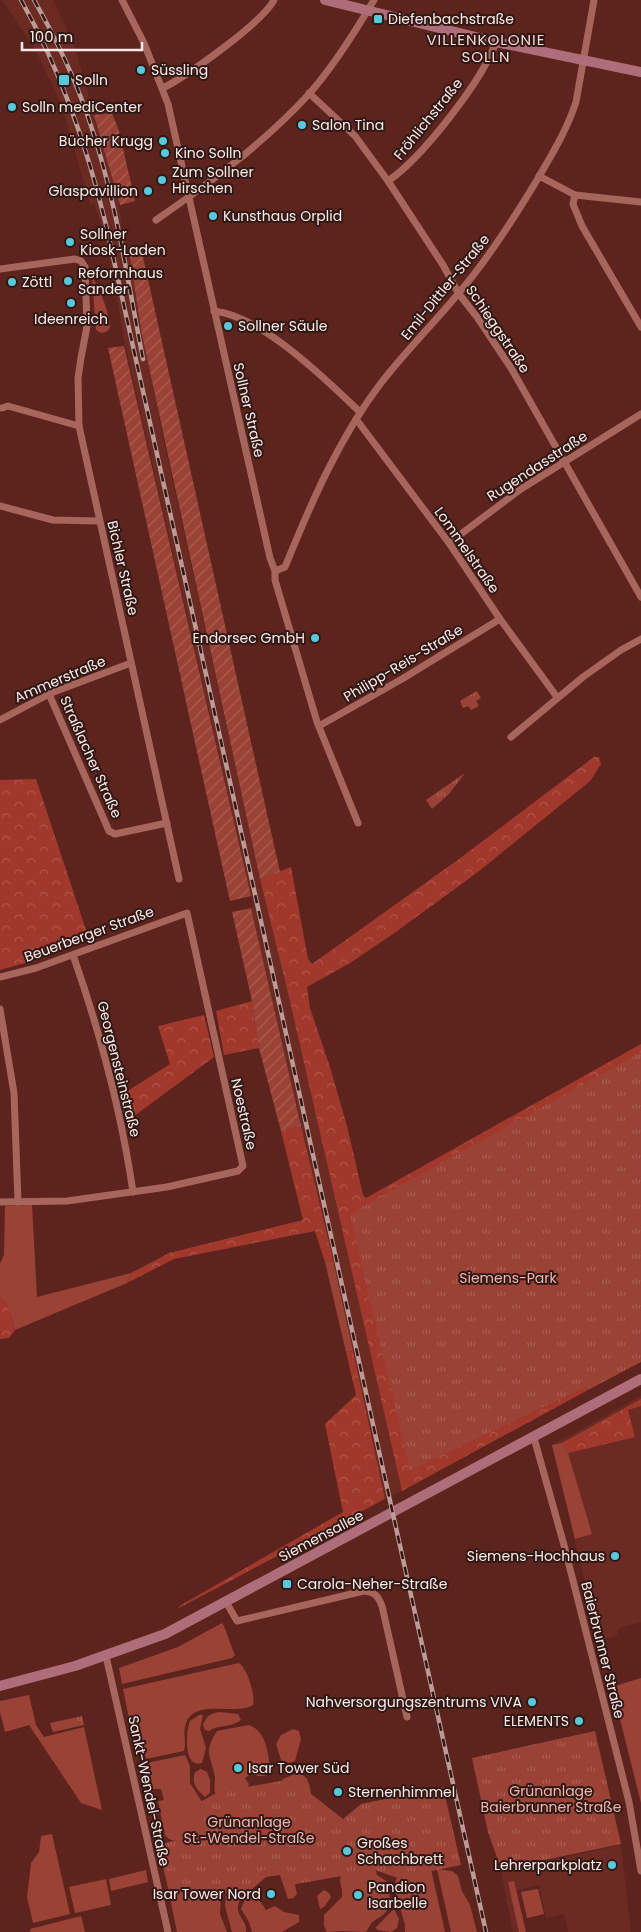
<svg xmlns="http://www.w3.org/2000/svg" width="641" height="1932" font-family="Poppins,sans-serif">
	<defs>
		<pattern id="forest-crowns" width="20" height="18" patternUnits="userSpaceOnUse" patternTransform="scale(1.25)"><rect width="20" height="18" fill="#a1382c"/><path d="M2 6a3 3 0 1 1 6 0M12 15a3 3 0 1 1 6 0" fill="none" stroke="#af554b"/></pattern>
		<pattern id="park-tufts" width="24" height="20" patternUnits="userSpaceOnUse" patternTransform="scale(1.25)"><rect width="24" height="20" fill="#9b4236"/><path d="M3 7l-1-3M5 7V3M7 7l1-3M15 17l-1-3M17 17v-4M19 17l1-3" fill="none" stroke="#aa5d53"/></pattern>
		<pattern id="garden-furrows" width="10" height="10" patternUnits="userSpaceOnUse" patternTransform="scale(1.25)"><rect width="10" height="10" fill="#9b4236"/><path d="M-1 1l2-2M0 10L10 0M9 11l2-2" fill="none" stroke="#aa5d53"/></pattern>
	</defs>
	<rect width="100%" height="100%" fill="#5d241d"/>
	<g fill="#6b2b23">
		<path d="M 2,0 L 53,0 L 74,45 L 117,191 L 122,230 L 124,235 L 125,235 L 129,251 L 142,335 L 167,456 L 260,879 L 288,993 L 402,1491 L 385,1499 L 353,1351 L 251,908 L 253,907 L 252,899 L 124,340 L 116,292 L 104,235 L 94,202 L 91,207 L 62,106 L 35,49 Z"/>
		<path d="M 641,1396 L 641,1622 L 620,1628 L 616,1636 L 599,1640 L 552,1445 Z"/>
		<path d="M 621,1845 L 631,1932 L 568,1932 L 564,1914 L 546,1918 L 539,1885 L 517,1890 L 526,1932 L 513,1932 L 501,1871 Z"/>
	</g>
	<g fill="#9b4236">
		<path d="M 92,278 L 93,278 C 101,294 109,310 110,328 L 106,332 L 101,333 L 96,330 Z"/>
		<path d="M 32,1205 L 37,1297 L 131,1273 L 127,1283 L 15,1330 L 7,1304 L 0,1298 L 0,1264 L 4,1255 L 5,1206 Z"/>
		<path d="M 333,1260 L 353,1351 L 346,1352 L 325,1262 Z"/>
		<path d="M 562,1443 L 568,1453 L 592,1534 L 575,1539 L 552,1445 Z"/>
		<path d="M 222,1623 C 226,1628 231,1647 235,1655 L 232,1658 L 122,1684 L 119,1668 L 178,1647 Z"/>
		<path d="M 239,1663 C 247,1668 256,1696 253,1705 C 236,1716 195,1698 186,1723 C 182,1732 187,1742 184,1751 L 146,1759 L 139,1726 L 131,1728 L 123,1689 Z"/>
		<path d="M 641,1678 L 641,1803 L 612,1687 Z"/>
		<path d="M 29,1695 L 36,1725 L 44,1737 L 84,1727 L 102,1810 L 81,1803 L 29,1725 L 5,1732 L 0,1712 L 0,1701 Z"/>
		<path d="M 220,1712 L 238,1714 L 241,1720 C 231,1728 219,1724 209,1731 L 205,1730 L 203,1725 C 206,1716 211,1713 220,1712 Z"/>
		<path d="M 199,1715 L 203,1715 L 200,1729 L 206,1748 L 202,1763 C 183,1769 186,1731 190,1721 Z"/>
		<path d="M 249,1725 C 266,1731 268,1752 270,1768 L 265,1776 L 258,1776 L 251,1774 L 245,1778 L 249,1784 L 247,1789 L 219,1794 L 215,1793 C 214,1787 215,1782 215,1777 C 211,1756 203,1752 217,1731 Z"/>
		<path d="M 293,1729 L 299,1731 L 301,1739 L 295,1761 L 289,1763 L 281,1760 L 276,1744 L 281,1735 Z"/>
		<path d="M 185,1755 L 190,1766 L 190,1783 L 202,1802 L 206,1819 L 205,1833 C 194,1836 174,1848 165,1835 L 158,1801 L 164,1800 L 161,1789 L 153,1789 L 147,1763 Z"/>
		<path d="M 201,1769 L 207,1772 L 210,1780 L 210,1793 L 205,1797 C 197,1790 191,1783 195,1772 Z"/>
		<path d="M 295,1774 C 298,1774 302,1774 304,1776 C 309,1779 312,1794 311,1800 L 279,1785 L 283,1779 Z"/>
		<path d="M 52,1834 L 70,1914 L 33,1923 L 27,1897 L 31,1863 L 39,1852 L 41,1836 Z"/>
		<path d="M 270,1857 L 292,1871 L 297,1894 L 293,1898 L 288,1899 L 280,1875 L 266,1877 L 252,1889 L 266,1910 L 275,1906 L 284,1912 L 299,1915 L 299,1922 L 282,1932 L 252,1932 L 249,1922 L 241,1909 L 255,1873 Z"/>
		<path d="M 374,1865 L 377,1875 L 389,1883 L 390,1907 L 383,1915 L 372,1922 L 366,1932 L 343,1931 L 327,1932 L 324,1926 L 324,1915 L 342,1897 C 344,1887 337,1884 342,1873 Z"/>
		<path d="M 431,1869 L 445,1932 L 405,1932 L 405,1925 L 394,1886 L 398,1874 Z"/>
		<path d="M 437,1869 L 452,1871 L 458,1876 L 462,1891 L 470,1905 L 477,1932 L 451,1932 Z"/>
		<path d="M 146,1870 L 148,1882 L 111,1891 L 109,1879 Z"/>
		<path d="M 106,1879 L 111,1905 L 75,1913 L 69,1887 Z"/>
		<path d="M 514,1881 L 526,1932 L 519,1932 L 508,1882 Z"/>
		<path d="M 538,1889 L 544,1914 L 527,1918 L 521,1892 Z"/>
		<path d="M 324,1890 L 329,1893 L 331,1897 L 325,1906 L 320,1909 L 317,1896 Z"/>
		<path d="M 241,1891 C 242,1898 238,1902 238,1908 C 238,1918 248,1922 246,1932 L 232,1932 L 225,1906 L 226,1896 L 229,1892 Z"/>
		<path d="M 221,1892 L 220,1914 L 227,1932 L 177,1932 L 170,1898 Z"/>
		<path d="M 394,1909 L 399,1919 L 397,1928 L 391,1932 L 377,1930 L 376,1927 Z"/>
		<path d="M 81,1916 L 85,1932 L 31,1932 L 30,1929 Z"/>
	</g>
	<g fill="url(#forest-crowns)">
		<path d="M 594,757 L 599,757 L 601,764 L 591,780 L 584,786 L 478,872 L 393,934 L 350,963 L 307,987 L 310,1008 L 330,1067 L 347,1126 L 363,1195 L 366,1198 L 641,1044 L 641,1077 L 581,1383 L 588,1390 L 402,1491 L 288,993 L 260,879 L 291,867 L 308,959 L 312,964 L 459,859 Z"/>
		<path d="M 36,779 L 88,936 L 25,963 L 0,970 L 0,780 Z"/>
		<path d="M 252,1001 L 259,1048 L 224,1055 L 216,1011 Z"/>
		<path d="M 204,1015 L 214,1057 L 126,1122 L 120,1096 L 170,1064 L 158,1026 Z"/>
		<path d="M 301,1126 L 333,1260 L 325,1262 L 315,1231 L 174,1259 L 127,1283 L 131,1273 L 169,1253 L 303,1220 L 281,1131 Z"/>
		<path d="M 0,1298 L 7,1304 L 15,1330 L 9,1338 L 0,1339 Z"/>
		<path d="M 353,1351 L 385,1499 L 177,1609 L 181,1605 L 343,1512 L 325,1424 L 356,1395 L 346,1352 Z"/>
		<path d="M 641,1399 L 641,1406 L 628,1410 L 635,1437 L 568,1453 L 562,1443 Z"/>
	</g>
	<g fill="url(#park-tufts)">
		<path d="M 477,691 L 481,698 L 476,701 L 479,706 L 471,710 L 468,706 L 463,708 L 460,701 Z"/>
		<path d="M 465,773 L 449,794 L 432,809 L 426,800 Z"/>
		<path d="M 641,1052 L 641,1362 L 588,1390 L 585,1387 L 410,1470 L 350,1214 Z"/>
		<path d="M 82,1716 L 84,1725 L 53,1732 L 50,1723 Z"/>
		<path d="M 595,1731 L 621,1844 L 501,1869 L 488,1832 L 472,1758 Z"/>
		<path d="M 292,1779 L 343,1819 L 361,1804 L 443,1787 L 461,1865 L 398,1878 L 375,1870 L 291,1885 L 278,1864 L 255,1874 L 248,1892 L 206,1894 L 171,1901 L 158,1845 L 197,1835 L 205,1830 L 200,1802 L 218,1792 Z"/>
	</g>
	<g fill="url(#garden-furrows)">
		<path d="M 112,113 L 119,131 L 135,201 L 120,205 L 94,115 Z"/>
		<path d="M 141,248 L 280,872 L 260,879 L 142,335 L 129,251 Z"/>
		<path d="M 124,346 L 251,896 L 230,901 L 108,348 Z"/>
		<path d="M 251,908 L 301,1126 L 281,1131 L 259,1048 L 252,1001 L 232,912 Z"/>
	</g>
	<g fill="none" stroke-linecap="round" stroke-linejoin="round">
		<g stroke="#a6665c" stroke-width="7">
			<path d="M 122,0 L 144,43 L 168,104 L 270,558 L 275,571 L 275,580 L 317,722 L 358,823"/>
			<path d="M 163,88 C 187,76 262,23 274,0"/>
			<path d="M 309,93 L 355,136 L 388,181 L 443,265 L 459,294 L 477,317 L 511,368 L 641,597"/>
			<path d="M 539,176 L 575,195 L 641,202"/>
			<path d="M 388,181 C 422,158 482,81 496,42"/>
			<path d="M 575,195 L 573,204 L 582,226 L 641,327"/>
			<path d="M 156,220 C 211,182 264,143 309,94 C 334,66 355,32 374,0"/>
			<path d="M 0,269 L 75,259 L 81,261 L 85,267 L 87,326 L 81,358 L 78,378 L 79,426 L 179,879"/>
			<path d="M 214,311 C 262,316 326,380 360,412"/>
			<path d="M 2,408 L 8,406 L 79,426"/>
			<path d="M 356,419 L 449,543 L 500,619 L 557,697"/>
			<path d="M 0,506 L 53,520 L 99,521"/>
			<path d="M 449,543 L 521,489 L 641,414"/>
			<path d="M 275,571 L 285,567 C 311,503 339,438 381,383 C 405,352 433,324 458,294 C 488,259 513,220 537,180 C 552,154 567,130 576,102 L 594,0"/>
			<path d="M 49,694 L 109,831 L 115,834 L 167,823"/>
			<path d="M 0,720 L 51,693 L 131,663"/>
			<path d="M 319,726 L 402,679 L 500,619"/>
			<path d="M 511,737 L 583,677 L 621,650 L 641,639"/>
			<path d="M 73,955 C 100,1032 121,1110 133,1192"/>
			<path d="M 0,977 L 36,968 L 187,913 L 243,1166 L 238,1171 L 167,1187 L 67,1201 L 0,1202"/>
			<path d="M 0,1009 L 14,1093 L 18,1202"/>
			<path d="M 534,1438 L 564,1545 L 629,1802 L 641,1871"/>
			<path d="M 226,1602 L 237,1621 L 364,1591 C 375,1592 378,1596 382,1606 L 407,1717"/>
			<path d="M 106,1656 L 168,1932"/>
		</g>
		<g stroke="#ae6e79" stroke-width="10">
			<path d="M 325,0 L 496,42 L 641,72"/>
			<path d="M 0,1686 L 75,1666 L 165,1634 L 641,1379"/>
		</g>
		<defs>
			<g id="rail">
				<path d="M 21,0 C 61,71 87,146 106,225 L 486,1932"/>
				<path d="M 34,0 C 55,37 73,74 87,114 C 115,193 127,277 143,359"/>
			</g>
		</defs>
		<use href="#rail" stroke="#bb9b96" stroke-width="4.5"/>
		<use href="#rail" stroke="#311814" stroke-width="2.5" stroke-dasharray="8" stroke-linecap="butt"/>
	</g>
	<g fill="#54cadd" stroke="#311814" stroke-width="2">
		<rect x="373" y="14" width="10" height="10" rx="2.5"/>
		<circle cx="141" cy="70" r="5"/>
		<rect x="58" y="74" width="12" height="12" rx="2.5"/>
		<circle cx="12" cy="107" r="5"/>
		<circle cx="302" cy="125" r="5"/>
		<circle cx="163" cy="141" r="5"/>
		<circle cx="165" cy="153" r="5"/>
		<circle cx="162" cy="180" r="5"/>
		<circle cx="148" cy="191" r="5"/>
		<circle cx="213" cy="216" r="5"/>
		<circle cx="70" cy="242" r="5"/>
		<circle cx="68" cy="281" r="5"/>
		<circle cx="12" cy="282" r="5"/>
		<circle cx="71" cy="303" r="5"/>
		<circle cx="228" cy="326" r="5"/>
		<circle cx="315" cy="638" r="5"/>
		<circle cx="615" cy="1556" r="5"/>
		<rect x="282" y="1579" width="10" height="10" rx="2.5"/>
		<circle cx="532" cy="1702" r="5"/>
		<circle cx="579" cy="1721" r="5"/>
		<circle cx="238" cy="1768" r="5"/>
		<circle cx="338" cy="1792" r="5"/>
		<circle cx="347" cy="1851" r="5"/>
		<circle cx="612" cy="1865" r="5"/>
		<circle cx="271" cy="1894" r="5"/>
		<circle cx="358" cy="1895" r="5"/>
	</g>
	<g text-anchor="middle" stroke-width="4" stroke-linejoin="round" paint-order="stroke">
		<g font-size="14" fill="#faebe8" stroke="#311814" text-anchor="start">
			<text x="388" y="24">Diefenbachstraße</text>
			<text x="151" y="75">Süssling</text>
			<text x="75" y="85">Solln</text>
			<text x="22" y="112">Solln mediCenter</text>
			<text x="312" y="130">Salon Tina</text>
			<text x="153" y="146" text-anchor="end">Bücher Krugg</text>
			<text x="175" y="158">Kino Solln</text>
			<text x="172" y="177">Zum Sollner<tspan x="172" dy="16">Hirschen</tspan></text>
			<text x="138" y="196" text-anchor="end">Glaspavillion</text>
			<text x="223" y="221">Kunsthaus Orplid</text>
			<text x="80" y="239">Sollner<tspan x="80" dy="16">Kiosk-Laden</tspan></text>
			<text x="78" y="278">Reformhaus<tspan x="78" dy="16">Sander</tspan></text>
			<text x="22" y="287">Zöttl</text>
			<text x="71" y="324" text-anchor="middle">Ideenreich</text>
			<text x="238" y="331">Sollner Säule</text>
			<text x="305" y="643" text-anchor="end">Endorsec GmbH</text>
			<text x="605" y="1561" text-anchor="end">Siemens-Hochhaus</text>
			<text x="297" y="1589">Carola-Neher-Straße</text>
			<text x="522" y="1707" text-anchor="end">Nahversorgungszentrums VIVA</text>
			<text x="569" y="1726" text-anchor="end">ELEMENTS</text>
			<text x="248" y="1773">Isar Tower Süd</text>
			<text x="348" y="1797">Sternenhimmel</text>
			<text x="357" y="1848">Großes<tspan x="357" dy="16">Schachbrett</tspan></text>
			<text x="602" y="1870" text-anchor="end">Lehrerparkplatz</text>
			<text x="368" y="1892">Pandion<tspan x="368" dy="16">Isarbelle</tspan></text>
			<text x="261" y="1899" text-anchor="end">Isar Tower Nord</text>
		</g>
		<g font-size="14" fill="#faebe8" stroke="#311814">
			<text transform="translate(428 119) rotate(-51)" y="5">Fröhlichstraße</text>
			<text transform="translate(445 287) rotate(-51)" y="5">Emil-Dittler-Straße</text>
			<text transform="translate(498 329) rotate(56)" y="5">Schieggstraße</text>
			<text transform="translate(249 410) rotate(77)" y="5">Sollner Straße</text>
			<text transform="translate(537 466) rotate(-33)" y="5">Rugendasstraße</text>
			<text transform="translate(467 550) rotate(55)" y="5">Lommelstraße</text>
			<text transform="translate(123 568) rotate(77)" y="5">Bichler Straße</text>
			<text transform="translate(403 663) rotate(-31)" y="5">Philipp-Reis-Straße</text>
			<text transform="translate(60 679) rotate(-23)" y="5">Ammerstraße</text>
			<text transform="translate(91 757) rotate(66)" y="5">Straßlacher Straße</text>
			<text transform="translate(89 934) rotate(-20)" y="5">Beuerberger Straße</text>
			<text transform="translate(119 1069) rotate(76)" y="5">Georgensteinstraße</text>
			<text transform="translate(244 1114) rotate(77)" y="5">Noestraße</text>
			<text transform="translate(321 1536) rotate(-28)" y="5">Siemensallee</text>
			<text transform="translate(603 1650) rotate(76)" y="5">Baierbrunner Straße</text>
			<text transform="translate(149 1791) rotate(78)" y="5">Sankt-Wendel-Straße</text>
		</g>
		<g font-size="14" fill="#f0b6ad" stroke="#311814">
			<text x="508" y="1283">Siemens-Park</text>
			<text x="551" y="1796">Grünanlage<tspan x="551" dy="16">Baierbrunner Straße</tspan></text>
			<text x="249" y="1827">Grünanlage<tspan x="249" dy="16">St.-Wendel-Straße</tspan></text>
		</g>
		<g font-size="15" letter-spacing="1" fill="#f5d7d2" stroke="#311814">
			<text x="486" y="45">VILLENKOLONIE<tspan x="486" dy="17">SOLLN</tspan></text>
		</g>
	</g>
	<path d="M22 42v8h120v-8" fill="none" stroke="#faebe8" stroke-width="2.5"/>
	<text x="30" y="42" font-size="15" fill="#faebe8" stroke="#311814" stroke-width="4" paint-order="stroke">100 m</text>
</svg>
